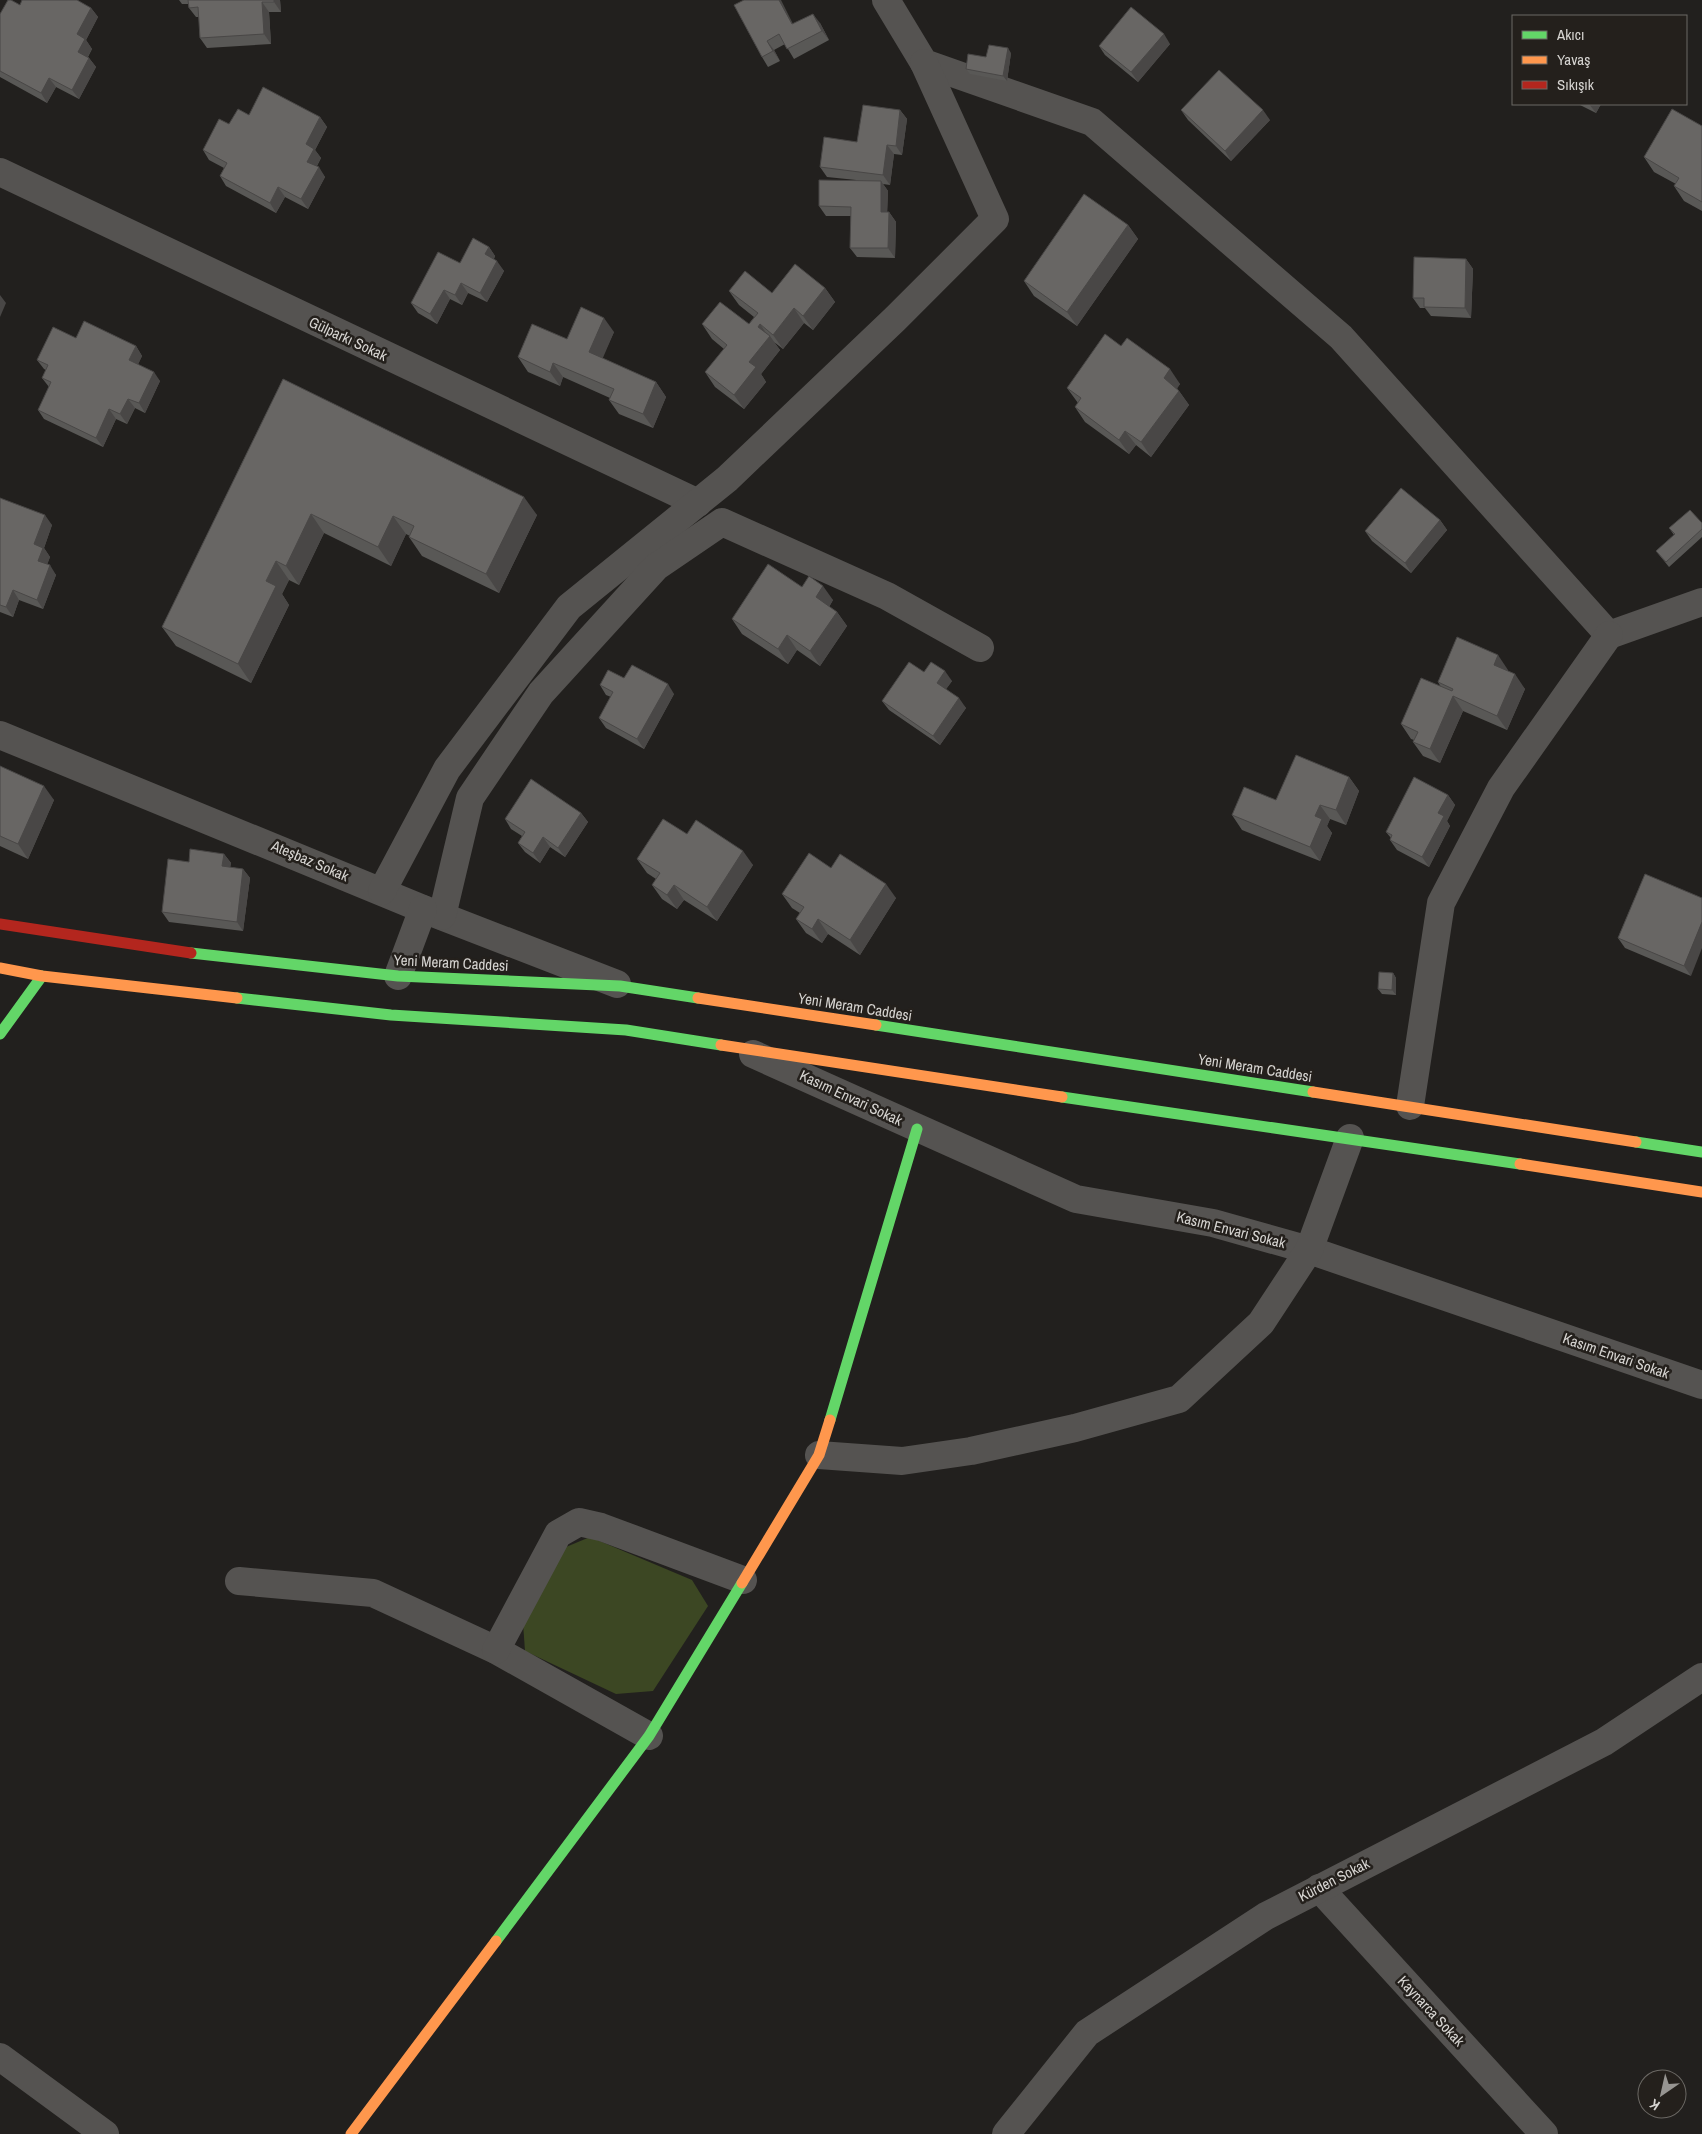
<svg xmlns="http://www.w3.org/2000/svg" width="1702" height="2134" font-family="'Archivo Narrow',sans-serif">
	<rect width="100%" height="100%" fill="#22201e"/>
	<path fill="#3c4723" d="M 590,1537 L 692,1580 L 708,1606 L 653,1691 L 616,1694 L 525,1651 L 523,1623 L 566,1547 Z"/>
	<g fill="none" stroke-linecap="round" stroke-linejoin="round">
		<g stroke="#555351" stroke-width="28">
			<path d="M 886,0 L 924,63 L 1092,122 L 1341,337 L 1609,635 L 1702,602"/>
			<path d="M 0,172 L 698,503"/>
			<path d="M 0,735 L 423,909 L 617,984"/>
			<path d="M 382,891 L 447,769 L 569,607 L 727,479 L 895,319 L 995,219 L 924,63"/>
			<path d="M 442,916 L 470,798 L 541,693 L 656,567 L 722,522 L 887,596 L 980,648"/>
			<path d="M 398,976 L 423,909"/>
			<path d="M 753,1054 L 1076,1199 L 1213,1223 L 1309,1250 L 1702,1385"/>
			<path d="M 1410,1106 L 1441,903 L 1501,788 L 1609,635"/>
			<path d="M 819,1455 L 902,1461 L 971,1451 L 1075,1428 L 1179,1399 L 1261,1323 L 1309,1250 L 1350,1138"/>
			<path d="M 239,1581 L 373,1593 L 496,1650 L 649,1736"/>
			<path d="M 496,1650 L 558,1534 L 579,1522 L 601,1527 L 743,1580"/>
			<path d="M 1319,1888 L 1544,2134"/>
			<path d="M 0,2057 L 105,2134"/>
			<path d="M 1006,2134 L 1087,2033 L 1266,1916 L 1604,1742 L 1702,1677"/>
		</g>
		<g stroke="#63d668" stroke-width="11">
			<path d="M 191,953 L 398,976 L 620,986 L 698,998"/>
			<path d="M 237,998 L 391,1015 L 626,1030 L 721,1045"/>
			<path d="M 876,1025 L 1313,1092"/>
			<path d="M 0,1034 L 42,976"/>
			<path d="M 1062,1097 L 1520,1164"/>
			<path d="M 1636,1142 L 1702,1152"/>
			<path d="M 830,1420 L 917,1129"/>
			<path d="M 496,1941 L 649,1736 L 742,1583"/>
		</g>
		<g stroke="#ff974d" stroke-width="11">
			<path d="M 0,968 L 42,976 L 237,998"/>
			<path d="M 698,998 L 876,1025"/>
			<path d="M 721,1045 L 1062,1097"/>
			<path d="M 1313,1092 L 1636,1142"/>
			<path d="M 1520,1164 L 1702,1192"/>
			<path d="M 742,1583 L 819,1455 L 830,1420"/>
			<path d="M 351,2134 L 496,1941"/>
		</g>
		<path stroke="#b3261e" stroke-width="11" d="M 0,924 L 191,953"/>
	</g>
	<g fill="#595856">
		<path d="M 179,0 L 280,0 L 281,12 L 269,12 L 271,44 L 207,48 L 200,38 L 199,17 L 196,17 L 189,8 L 188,4 L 182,4 Z"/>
		<path d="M 20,5 L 91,8 L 98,17 L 86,40 L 92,49 L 88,57 L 89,58 L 96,67 L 79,99 L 56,87 L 47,103 L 0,77 L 0,14 Z"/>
		<path d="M 734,5 L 793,24 L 820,23 L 829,40 L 794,59 L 785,44 L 774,50 L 780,61 L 768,67 L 762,57 Z"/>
		<path d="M 1170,44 L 1138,82 L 1105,55 L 1099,46 Z"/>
		<path d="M 1011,53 L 1007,81 L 970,74 L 966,69 L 986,57 Z"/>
		<path d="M 1578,104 L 1601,104 L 1596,113 Z"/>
		<path d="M 900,110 L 907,119 L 902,155 L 894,154 L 890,185 L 883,184 L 888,191 L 887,212 L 889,212 L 896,222 L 895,258 L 857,257 L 850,248 L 851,216 L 826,216 L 819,206 L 856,180 L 827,177 L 820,167 L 857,142 Z"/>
		<path d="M 1181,110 L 1270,120 L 1231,161 L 1188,120 Z"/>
		<path d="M 249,115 L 320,117 L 327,127 L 315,150 L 321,158 L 317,166 L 325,177 L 308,209 L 285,197 L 276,213 L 226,186 L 220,176 L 224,168 L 209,160 L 203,150 L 229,124 Z"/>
		<path d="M 1702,126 L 1702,211 L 1684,201 L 1674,186 L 1676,184 L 1654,172 L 1644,157 Z"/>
		<path d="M 1128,225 L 1138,239 L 1077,326 L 1034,296 L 1024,281 Z"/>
		<path d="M 489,247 L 495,256 L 494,259 L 504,271 L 487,302 L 468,293 L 462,305 L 450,299 L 437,324 L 418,313 L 411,303 L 460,263 Z"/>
		<path d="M 1466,259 L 1473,269 L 1471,318 L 1431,316 L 1425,308 L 1420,308 L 1413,298 Z"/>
		<path d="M 825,288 L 835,302 L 813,330 L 804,323 L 783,349 L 774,342 L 780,350 L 761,374 L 766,382 L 744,409 L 715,387 L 705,372 L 724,349 L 712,339 L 702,324 L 749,324 L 754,317 L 739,305 L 729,291 L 772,293 Z"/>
		<path d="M 614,332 L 602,358 L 656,382 L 666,397 L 653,428 L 619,414 L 609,400 L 610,398 L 563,377 L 560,386 L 528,372 L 518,357 L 567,339 Z"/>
		<path d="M 76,338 L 136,346 L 142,356 L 138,364 L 160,381 L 145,413 L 135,408 L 127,424 L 116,419 L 103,447 L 44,419 L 38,410 L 49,387 L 42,378 L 46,370 L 44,369 L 37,360 Z"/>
		<path d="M 1121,346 L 1180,384 L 1177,388 L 1179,391 L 1189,405 L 1151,457 L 1136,445 L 1129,454 L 1085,422 L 1075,407 L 1078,403 L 1067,388 Z"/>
		<path d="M 283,379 L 537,515 L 499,593 L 422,556 L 409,537 L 410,536 L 406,534 L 391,566 L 324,533 L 299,585 L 289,580 L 282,594 L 289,605 L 251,683 L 176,646 L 162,627 Z"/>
		<path d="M 0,498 L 52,525 L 44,548 L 50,557 L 47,564 L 56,575 L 43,609 L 19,600 L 13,617 L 0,612 Z"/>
		<path d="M 1440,520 L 1447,530 L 1411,573 L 1372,541 L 1365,531 Z"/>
		<path d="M 1702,523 L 1702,537 L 1669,567 L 1656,551 L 1674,535 L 1669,528 Z"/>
		<path d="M 802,587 L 833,600 L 829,607 L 837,612 L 847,626 L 820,666 L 797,650 L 788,664 L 742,634 L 732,619 Z"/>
		<path d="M 1508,670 L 1508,671 L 1525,689 L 1507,730 L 1463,711 L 1440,763 L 1423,756 L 1413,742 L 1414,740 L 1411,739 L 1401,724 L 1441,687 L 1438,682 Z"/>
		<path d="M 924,672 L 952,681 L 946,689 L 966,708 L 940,745 L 889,710 L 882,701 Z"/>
		<path d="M 624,678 L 674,694 L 644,749 L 606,728 L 599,718 L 611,697 L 606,695 L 600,685 Z"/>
		<path d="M 0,766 L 54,800 L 28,859 L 0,846 Z"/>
		<path d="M 1349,777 L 1359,791 L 1346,825 L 1330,819 L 1327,826 L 1332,833 L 1320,861 L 1242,830 L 1232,815 L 1276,800 Z"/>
		<path d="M 1448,795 L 1455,805 L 1447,821 L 1450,826 L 1429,867 L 1397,850 L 1390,840 L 1391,838 L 1386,832 Z"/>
		<path d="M 581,813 L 588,822 L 565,857 L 550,847 L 540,863 L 525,852 L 518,843 L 522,836 L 511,829 L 505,819 Z"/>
		<path d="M 687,834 L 753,865 L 717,921 L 684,900 L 677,909 L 662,899 L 652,885 L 656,879 L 647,873 L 637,859 Z"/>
		<path d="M 224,854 L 231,863 L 230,867 L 243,869 L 250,878 L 243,931 L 169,922 L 162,912 L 189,862 Z"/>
		<path d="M 831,868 L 896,898 L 860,955 L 828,934 L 822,943 L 806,933 L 796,919 L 800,913 L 792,908 L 782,894 Z"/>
		<path d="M 1645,874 L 1691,976 L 1625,948 L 1618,938 Z"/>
		<path d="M 1393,973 L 1396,978 L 1396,995 L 1382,994 L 1378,989 Z"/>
	</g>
	<g fill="#494746">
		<path d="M 274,0 L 280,0 L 281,12 L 274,2 Z"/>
		<path d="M 779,0 L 781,0 L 798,34 L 792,24 Z"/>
		<path d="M 262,2 L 269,12 L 271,44 L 264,34 Z"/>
		<path d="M 91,8 L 98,17 L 86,40 L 92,49 L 85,61 L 78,52 L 77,34 Z"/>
		<path d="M 813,14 L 820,23 L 829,40 L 822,31 Z"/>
		<path d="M 1164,34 L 1170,44 L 1138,82 L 1131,72 Z"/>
		<path d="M 767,41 L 774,50 L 780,61 L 773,51 Z"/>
		<path d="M 1008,48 L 1011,53 L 1007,81 L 1003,76 Z"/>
		<path d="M 89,58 L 96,67 L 79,99 L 72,90 Z"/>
		<path d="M 49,78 L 56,87 L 47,103 L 41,93 Z"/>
		<path d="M 1589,104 L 1601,104 L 1596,113 Z"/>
		<path d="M 900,110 L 907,119 L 902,155 L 896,146 Z"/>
		<path d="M 1263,110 L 1270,120 L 1231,161 L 1225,151 Z"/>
		<path d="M 320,117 L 327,127 L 315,150 L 321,158 L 314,171 L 307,162 L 306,144 Z"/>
		<path d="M 887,145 L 894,154 L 890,185 L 883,175 Z"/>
		<path d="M 319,167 L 325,177 L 308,209 L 301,199 Z"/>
		<path d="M 881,181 L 888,191 L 887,221 L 881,212 Z"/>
		<path d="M 278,187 L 285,197 L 276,213 L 270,203 Z"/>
		<path d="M 889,212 L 896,222 L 895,258 L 888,248 Z"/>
		<path d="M 1128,225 L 1138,239 L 1077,326 L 1067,312 Z"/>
		<path d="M 489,247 L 495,256 L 491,264 L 485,254 Z"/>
		<path d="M 1466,259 L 1473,269 L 1471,318 L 1465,308 Z"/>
		<path d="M 497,261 L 504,271 L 487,302 L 480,293 Z"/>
		<path d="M 461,283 L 468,293 L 462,305 L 455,295 Z"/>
		<path d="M 825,288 L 835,302 L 813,330 L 803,316 Z"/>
		<path d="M 444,290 L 450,299 L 437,324 L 430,314 Z"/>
		<path d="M 0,295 L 6,303 L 0,317 Z"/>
		<path d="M 794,308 L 804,323 L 783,349 L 773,335 Z"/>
		<path d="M 604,318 L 614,332 L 599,367 L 589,352 Z"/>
		<path d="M 760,324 L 769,337 L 770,336 L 780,350 L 761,374 L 766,382 L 744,409 L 734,395 L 758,327 Z"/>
		<path d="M 136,346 L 142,356 L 136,369 L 129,360 Z"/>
		<path d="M 553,363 L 563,377 L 560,386 L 550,372 Z"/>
		<path d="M 1170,369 L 1180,384 L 1174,393 L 1164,378 Z"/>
		<path d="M 154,372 L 160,381 L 145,413 L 139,403 Z"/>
		<path d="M 656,382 L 666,397 L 653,428 L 643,414 Z"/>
		<path d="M 1179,391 L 1189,405 L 1151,457 L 1141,442 Z"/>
		<path d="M 128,399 L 135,408 L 127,424 L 120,414 Z"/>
		<path d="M 109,409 L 116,419 L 103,447 L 96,438 Z"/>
		<path d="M 1125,431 L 1136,445 L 1129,454 L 1119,440 Z"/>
		<path d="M 524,497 L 537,515 L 499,593 L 486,574 Z"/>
		<path d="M 311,514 L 324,533 L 299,585 L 286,566 Z"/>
		<path d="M 45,515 L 52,525 L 44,548 L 50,557 L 45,571 L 38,561 L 34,544 Z"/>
		<path d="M 393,516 L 406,534 L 391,566 L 378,547 Z"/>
		<path d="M 1440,520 L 1447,530 L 1411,573 L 1405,563 Z"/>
		<path d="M 276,561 L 289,580 L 282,594 L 289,605 L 251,683 L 238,664 L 266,581 Z"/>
		<path d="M 50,565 L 56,575 L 43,609 L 37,600 Z"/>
		<path d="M 823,586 L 833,600 L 826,612 L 816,597 Z"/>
		<path d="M 13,590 L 19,600 L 13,617 L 6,607 Z"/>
		<path d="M 837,612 L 847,626 L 820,666 L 810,651 Z"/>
		<path d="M 787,635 L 797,650 L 788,664 L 778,649 Z"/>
		<path d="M 1498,655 L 1508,670 L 1504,680 L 1494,665 Z"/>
		<path d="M 945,671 L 952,681 L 944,692 L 937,683 Z"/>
		<path d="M 1515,674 L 1525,689 L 1507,730 L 1497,716 Z"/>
		<path d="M 668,684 L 674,694 L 644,749 L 637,739 Z"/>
		<path d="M 1453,696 L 1463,711 L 1440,763 L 1430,749 Z"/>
		<path d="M 959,698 L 966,708 L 940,745 L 933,736 Z"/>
		<path d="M 1349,777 L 1359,791 L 1346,825 L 1336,810 Z"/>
		<path d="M 44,786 L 54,800 L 28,859 L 18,844 Z"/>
		<path d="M 1448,795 L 1455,805 L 1447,821 L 1450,826 L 1429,867 L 1422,857 L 1438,813 Z"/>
		<path d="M 1320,805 L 1330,819 L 1327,826 L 1332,833 L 1320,861 L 1310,847 L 1315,816 Z"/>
		<path d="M 581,813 L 588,822 L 565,857 L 558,848 Z"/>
		<path d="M 543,837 L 550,847 L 540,863 L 533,853 Z"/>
		<path d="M 743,851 L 753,865 L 717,921 L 707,907 Z"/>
		<path d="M 224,854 L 231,863 L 229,876 L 222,866 Z"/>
		<path d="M 243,869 L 250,878 L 243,931 L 237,922 Z"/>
		<path d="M 886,884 L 896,898 L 860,955 L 850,940 Z"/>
		<path d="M 674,885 L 684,900 L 677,909 L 667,895 Z"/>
		<path d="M 818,919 L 828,934 L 822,943 L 812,929 Z"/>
		<path d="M 1702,922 L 1702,948 L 1691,976 L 1684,966 Z"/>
		<path d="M 1393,973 L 1396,978 L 1396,995 L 1392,990 Z"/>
	</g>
	<g fill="#686664" stroke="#494746">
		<path d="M 8,0 L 11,0 L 20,5 L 22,0 L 77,0 L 91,8 L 77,34 L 85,39 L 78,52 L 89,58 L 72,90 L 49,78 L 41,93 L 0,71 L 0,14 Z"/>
		<path d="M 188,0 L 274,0 L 274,2 L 262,2 L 264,34 L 200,38 L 198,7 L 189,8 Z"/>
		<path d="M 744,0 L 779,0 L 792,24 L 813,14 L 822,31 L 787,49 L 779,34 L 767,41 L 773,51 L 762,57 L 734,5 Z"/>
		<path d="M 1131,7 L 1164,34 L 1131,72 L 1099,46 Z"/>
		<path d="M 989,45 L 1008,48 L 1003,76 L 966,69 L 968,54 L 986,57 Z"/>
		<path d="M 1219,70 L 1263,110 L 1225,151 L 1181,110 Z"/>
		<path d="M 263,87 L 320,117 L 306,144 L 314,149 L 307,162 L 319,167 L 301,199 L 278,187 L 270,203 L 220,176 L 227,163 L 203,150 L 219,119 L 229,124 L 238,109 L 249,115 Z"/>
		<path d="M 863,105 L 900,110 L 896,146 L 887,145 L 883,175 L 820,167 L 824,137 L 857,142 Z"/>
		<path d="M 1672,109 L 1702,126 L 1702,202 L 1674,186 L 1679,178 L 1644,157 Z"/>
		<path d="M 819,180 L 881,181 L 881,212 L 889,212 L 888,248 L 850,248 L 851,207 L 819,206 Z"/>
		<path d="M 1084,194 L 1128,225 L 1067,312 L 1024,281 Z"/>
		<path d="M 473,238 L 489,247 L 485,254 L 497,261 L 480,293 L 461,283 L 455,295 L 444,290 L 430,314 L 411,303 L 438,252 L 460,263 Z"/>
		<path d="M 1414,257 L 1466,259 L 1465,308 L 1424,307 L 1424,298 L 1413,298 Z"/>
		<path d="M 795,264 L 825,288 L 803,316 L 794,308 L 773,335 L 760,324 L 758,327 L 770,336 L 749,362 L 756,367 L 734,395 L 705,372 L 727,345 L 702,324 L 720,302 L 749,324 L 758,313 L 729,291 L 745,271 L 772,293 Z"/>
		<path d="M 581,307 L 604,318 L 589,352 L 656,382 L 643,414 L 609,400 L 614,389 L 553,363 L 550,372 L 518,357 L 532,324 L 567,339 Z"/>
		<path d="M 84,321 L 136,346 L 129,360 L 154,372 L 139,403 L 128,399 L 120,414 L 109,409 L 96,438 L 38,410 L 51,382 L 42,378 L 48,365 L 37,360 L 53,327 L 76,338 Z"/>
		<path d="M 1105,334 L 1121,346 L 1127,338 L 1170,369 L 1164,378 L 1179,391 L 1141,442 L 1125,431 L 1119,440 L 1075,407 L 1081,398 L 1067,388 Z"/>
		<path d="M 283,379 L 524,497 L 486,574 L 409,537 L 414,526 L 393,516 L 378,547 L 311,514 L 286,566 L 276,561 L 266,581 L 276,586 L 238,664 L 162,627 Z"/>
		<path d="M 1401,488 L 1440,520 L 1405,563 L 1365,531 Z"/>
		<path d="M 0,498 L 45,515 L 34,544 L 43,548 L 38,561 L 50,565 L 37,600 L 13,590 L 6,607 L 0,605 Z"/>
		<path d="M 1690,510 L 1702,523 L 1702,529 L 1666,562 L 1656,551 L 1675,534 L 1669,528 Z"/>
		<path d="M 768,564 L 802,587 L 809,576 L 823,586 L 816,597 L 837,612 L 810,651 L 787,635 L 778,649 L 732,619 Z"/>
		<path d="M 1457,637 L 1498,655 L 1494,665 L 1515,674 L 1497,716 L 1453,696 L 1430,749 L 1413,742 L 1418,732 L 1401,724 L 1421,678 L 1452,691 L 1453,689 L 1438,682 Z"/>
		<path d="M 909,662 L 924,672 L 931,662 L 945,671 L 937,683 L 959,698 L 933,736 L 882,701 Z"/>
		<path d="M 632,665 L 668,684 L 637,739 L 599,718 L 613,692 L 600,685 L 608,670 L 624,678 Z"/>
		<path d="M 1296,755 L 1349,777 L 1336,810 L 1320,805 L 1315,816 L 1322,819 L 1310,847 L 1232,815 L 1244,787 L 1276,800 Z"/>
		<path d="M 0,766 L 44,786 L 18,844 L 0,836 Z"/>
		<path d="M 1414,777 L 1448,795 L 1438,813 L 1444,816 L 1422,857 L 1390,840 L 1392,835 L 1386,832 Z"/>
		<path d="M 531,779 L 581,813 L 558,848 L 543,837 L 533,853 L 518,843 L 525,832 L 505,819 Z"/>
		<path d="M 663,819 L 687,834 L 696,820 L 743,851 L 707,907 L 674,885 L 667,895 L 652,885 L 660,873 L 637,859 Z"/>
		<path d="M 190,849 L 224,854 L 222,866 L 243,869 L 237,922 L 162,912 L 168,859 L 189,862 Z"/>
		<path d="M 809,853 L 831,868 L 840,854 L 886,884 L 850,940 L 818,919 L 812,929 L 796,919 L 804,907 L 782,894 Z"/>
		<path d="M 1645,874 L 1702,898 L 1702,922 L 1684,966 L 1618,938 Z"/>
		<path d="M 1379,972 L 1393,973 L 1392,990 L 1378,989 Z"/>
	</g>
	<g text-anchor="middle" stroke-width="5" stroke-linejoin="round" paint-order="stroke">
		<g font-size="15" fill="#d6d4d1" stroke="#24201c">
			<text transform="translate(348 339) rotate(25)" y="5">Gülparkı Sokak</text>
			<text transform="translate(310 861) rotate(23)" y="5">Ateşbaz Sokak</text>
			<text transform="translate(451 963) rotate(3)" y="5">Yeni Meram Caddesi</text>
			<text transform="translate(855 1007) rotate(9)" y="5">Yeni Meram Caddesi</text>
			<text transform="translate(1255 1068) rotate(9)" y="5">Yeni Meram Caddesi</text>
			<text transform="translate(851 1098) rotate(25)" y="5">Kasım Envari Sokak</text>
			<text transform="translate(1231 1230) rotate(14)" y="5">Kasım Envari Sokak</text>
			<text transform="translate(1616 1356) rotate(19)" y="5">Kasım Envari Sokak</text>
			<text transform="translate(1334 1880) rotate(-27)" y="5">Kürden Sokak</text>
			<text transform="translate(1431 2011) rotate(47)" y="5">Kaynarca Sokak</text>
		</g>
	</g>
	<rect x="1512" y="15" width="175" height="90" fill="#24201c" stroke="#6b6864"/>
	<rect x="1522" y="31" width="25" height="8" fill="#63d668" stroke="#6b6864"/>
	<text x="1557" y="40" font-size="15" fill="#d6d4d1">Akıcı</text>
	<rect x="1522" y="56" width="25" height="8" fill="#ff974d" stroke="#6b6864"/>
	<text x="1557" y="65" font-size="15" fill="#d6d4d1">Yavaş</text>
	<rect x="1522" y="81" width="25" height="8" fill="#b3261e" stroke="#6b6864"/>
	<text x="1557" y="90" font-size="15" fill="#d6d4d1">Sıkışık</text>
	<g transform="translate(1662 2094) rotate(214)"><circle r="24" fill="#24201c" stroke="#6b6864"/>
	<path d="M0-4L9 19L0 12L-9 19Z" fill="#979592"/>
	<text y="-8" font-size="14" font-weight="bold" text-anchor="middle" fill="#d6d4d1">K</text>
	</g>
</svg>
